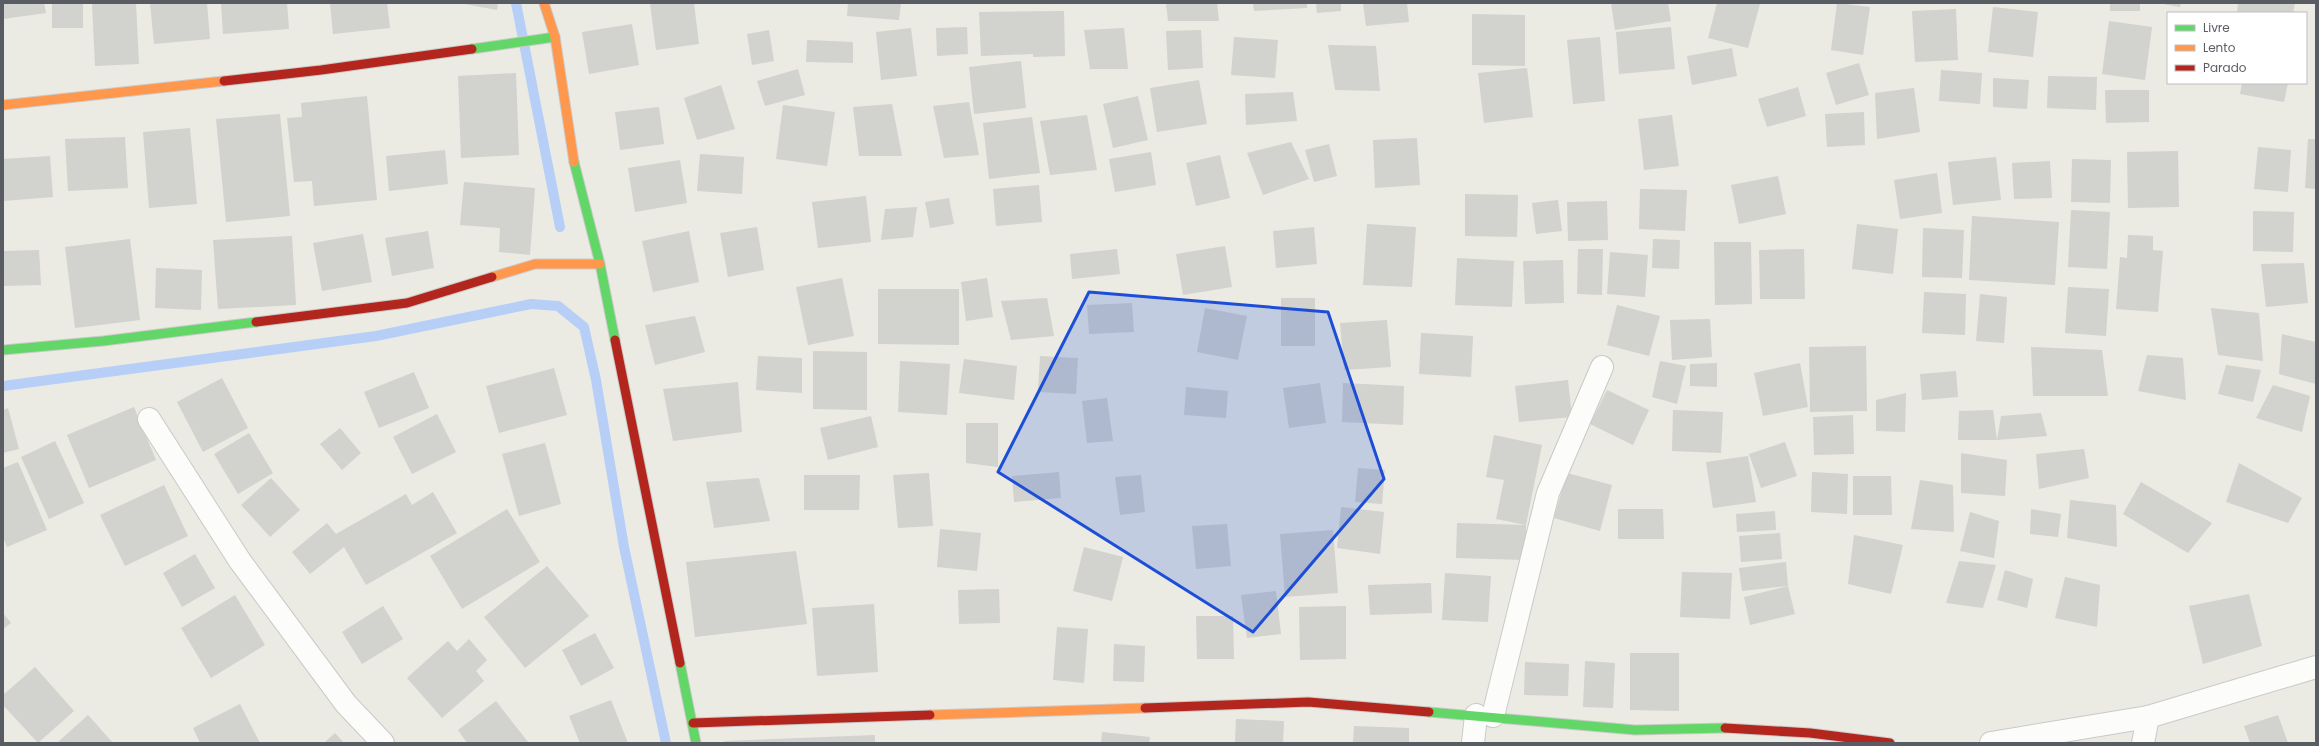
<svg xmlns="http://www.w3.org/2000/svg" width="2319" height="746" font-family="Poppins,sans-serif">
	<rect width="100%" height="100%" fill="#ebebe4"/>
	<g fill="none" stroke-linecap="round" stroke-linejoin="round">
		<g stroke="#b7cff7" stroke-width="10">
			<path d="M 516,3 L 560,227"/>
			<path d="M 3,386 L 376,336 L 531,304 L 558,306 L 584,327 L 596,380 L 624,547 L 666,743"/>
		</g>
	</g>
	<g fill="#d2d2ce">
		<path d="M 3,3 L 44,3 L 46,13 L 3,19 Z"/>
		<rect x="52" y="3" width="31" height="25"/>
		<path d="M 92,3 L 136,3 L 139,64 L 95,66 Z"/>
		<path d="M 150,3 L 207,3 L 210,39 L 154,44 Z"/>
		<path d="M 221,3 L 287,3 L 289,29 L 223,34 Z"/>
		<path d="M 330,3 L 387,3 L 390,28 L 333,34 Z"/>
		<path d="M 459,3 L 498,3 L 497,10 Z"/>
		<path d="M 650,3 L 694,3 L 699,44 L 656,50 Z"/>
		<path d="M 848,3 L 901,3 L 899,20 L 847,16 Z"/>
		<path d="M 1166,3 L 1217,3 L 1219,21 L 1168,21 Z"/>
		<path d="M 1253,3 L 1307,3 L 1307,8 L 1254,11 Z"/>
		<path d="M 1316,3 L 1341,3 L 1341,11 L 1317,13 Z"/>
		<path d="M 1363,3 L 1407,3 L 1409,22 L 1366,26 Z"/>
		<path d="M 1611,3 L 1668,3 L 1671,21 L 1615,30 Z"/>
		<path d="M 1717,3 L 1760,4 L 1748,48 L 1708,38 Z"/>
		<path d="M 1837,3 L 1870,7 L 1863,55 L 1831,50 Z"/>
		<rect x="2110" y="3" width="30" height="8"/>
		<path d="M 2158,3 L 2181,3 L 2180,7 Z"/>
		<path d="M 2238,3 L 2295,3 L 2293,13 L 2241,13 L 2237,12 Z"/>
		<path d="M 1993,7 L 2038,12 L 2033,57 L 1988,52 Z"/>
		<path d="M 1956,9 L 1958,60 L 1915,62 L 1912,11 Z"/>
		<path d="M 1064,11 L 1065,56 L 1033,57 L 1033,54 L 981,56 L 979,12 Z"/>
		<path d="M 1472,14 L 1525,15 L 1525,66 L 1472,65 Z"/>
		<path d="M 2109,21 L 2152,27 L 2145,80 L 2102,74 Z"/>
		<path d="M 632,24 L 639,65 L 589,74 L 582,32 Z"/>
		<path d="M 967,27 L 968,54 L 937,56 L 936,28 Z"/>
		<path d="M 1671,27 L 1675,69 L 1619,74 L 1616,32 Z"/>
		<path d="M 911,28 L 917,76 L 881,80 L 876,32 Z"/>
		<path d="M 1124,28 L 1128,69 L 1090,69 L 1084,30 Z"/>
		<path d="M 769,30 L 774,61 L 752,65 L 747,34 Z"/>
		<path d="M 1201,30 L 1203,68 L 1168,70 L 1166,31 Z"/>
		<path d="M 1234,37 L 1278,40 L 1275,78 L 1231,75 Z"/>
		<path d="M 1600,37 L 1605,101 L 1573,104 L 1567,40 Z"/>
		<path d="M 807,40 L 853,42 L 853,63 L 806,62 Z"/>
		<path d="M 1328,45 L 1376,46 L 1380,91 L 1335,90 Z"/>
		<path d="M 1732,48 L 1737,76 L 1692,85 L 1687,56 Z"/>
		<path d="M 1021,61 L 1026,108 L 974,114 L 969,67 Z"/>
		<path d="M 1859,63 L 1869,95 L 1836,105 L 1826,73 Z"/>
		<path d="M 1527,68 L 1533,117 L 1484,123 L 1478,73 Z"/>
		<path d="M 798,69 L 805,95 L 765,106 L 757,81 Z"/>
		<path d="M 1941,70 L 1982,73 L 1980,104 L 1939,101 Z"/>
		<path d="M 516,73 L 519,155 L 461,158 L 458,76 Z"/>
		<path d="M 2048,76 L 2097,77 L 2096,110 L 2047,108 Z"/>
		<path d="M 1993,78 L 2029,80 L 2027,109 L 1993,107 Z"/>
		<path d="M 1199,80 L 1207,124 L 1157,132 L 1150,88 Z"/>
		<path d="M 2242,83 L 2288,83 L 2284,102 L 2240,94 Z"/>
		<path d="M 721,85 L 735,129 L 697,140 L 684,98 Z"/>
		<path d="M 1798,87 L 1806,116 L 1767,127 L 1758,99 Z"/>
		<path d="M 1914,88 L 1920,132 L 1877,139 L 1875,93 Z"/>
		<path d="M 2105,90 L 2149,90 L 2149,122 L 2106,123 Z"/>
		<path d="M 1293,92 L 1297,121 L 1246,125 L 1245,94 Z"/>
		<path d="M 367,96 L 377,200 L 314,206 L 312,181 L 294,182 L 287,118 L 302,117 L 301,103 Z"/>
		<path d="M 1138,96 L 1148,140 L 1113,148 L 1103,104 Z"/>
		<path d="M 969,102 L 979,155 L 944,158 L 933,106 Z"/>
		<path d="M 892,104 L 902,156 L 859,156 L 853,107 Z"/>
		<path d="M 783,105 L 835,112 L 827,166 L 776,159 Z"/>
		<path d="M 659,107 L 664,144 L 620,150 L 615,112 Z"/>
		<path d="M 1864,112 L 1865,145 L 1827,147 L 1825,114 Z"/>
		<path d="M 280,114 L 290,216 L 226,222 L 216,119 Z"/>
		<path d="M 1087,115 L 1097,170 L 1050,175 L 1040,121 Z"/>
		<path d="M 1672,115 L 1679,166 L 1644,170 L 1638,119 Z"/>
		<path d="M 1032,117 L 1040,173 L 989,179 L 983,123 Z"/>
		<path d="M 190,128 L 197,204 L 149,208 L 143,132 Z"/>
		<path d="M 125,137 L 128,188 L 68,191 L 65,139 Z"/>
		<path d="M 1417,138 L 1420,185 L 1375,188 L 1373,140 Z"/>
		<path d="M 2308,139 L 2316,139 L 2316,189 L 2305,188 Z"/>
		<path d="M 1291,142 L 1309,179 L 1263,195 L 1247,153 Z"/>
		<path d="M 1329,144 L 1337,176 L 1314,182 L 1305,150 Z"/>
		<path d="M 2258,147 L 2291,150 L 2288,192 L 2254,189 Z"/>
		<path d="M 445,150 L 448,184 L 389,191 L 386,156 Z"/>
		<path d="M 2178,151 L 2179,207 L 2128,208 L 2127,152 Z"/>
		<path d="M 1151,152 L 1156,185 L 1115,192 L 1109,159 Z"/>
		<path d="M 700,154 L 744,157 L 742,194 L 697,191 Z"/>
		<path d="M 1220,155 L 1230,198 L 1196,206 L 1186,163 Z"/>
		<path d="M 50,156 L 53,197 L 4,201 L 3,159 Z"/>
		<path d="M 1996,157 L 2001,200 L 1953,205 L 1948,162 Z"/>
		<path d="M 2072,159 L 2111,160 L 2110,203 L 2071,202 Z"/>
		<path d="M 680,160 L 687,203 L 635,212 L 628,168 Z"/>
		<path d="M 2050,161 L 2052,198 L 2014,199 L 2012,163 Z"/>
		<path d="M 1937,173 L 1942,213 L 1900,219 L 1894,180 Z"/>
		<path d="M 1778,176 L 1786,214 L 1739,224 L 1731,185 Z"/>
		<path d="M 464,182 L 535,188 L 530,255 L 499,252 L 500,228 L 460,225 Z"/>
		<path d="M 1039,185 L 1042,222 L 996,226 L 993,189 Z"/>
		<path d="M 1640,189 L 1687,190 L 1685,231 L 1639,229 Z"/>
		<path d="M 1465,194 L 1518,195 L 1517,237 L 1465,236 Z"/>
		<path d="M 866,196 L 871,242 L 818,248 L 812,202 Z"/>
		<path d="M 949,198 L 954,224 L 930,228 L 925,202 Z"/>
		<path d="M 1558,200 L 1562,231 L 1536,234 L 1532,203 Z"/>
		<path d="M 1607,201 L 1608,240 L 1568,241 L 1567,202 Z"/>
		<path d="M 917,207 L 913,237 L 881,240 L 885,209 Z"/>
		<path d="M 2071,210 L 2110,212 L 2107,269 L 2068,267 Z"/>
		<path d="M 2253,211 L 2294,212 L 2293,252 L 2253,251 Z"/>
		<path d="M 1972,216 L 2059,222 L 2055,285 L 1969,280 Z"/>
		<path d="M 1367,224 L 1416,227 L 1412,287 L 1363,285 Z"/>
		<path d="M 1857,224 L 1898,229 L 1893,274 L 1852,269 Z"/>
		<path d="M 757,227 L 764,270 L 728,277 L 720,233 Z"/>
		<path d="M 1314,227 L 1317,264 L 1276,268 L 1273,231 Z"/>
		<path d="M 1923,228 L 1964,230 L 1962,278 L 1922,277 Z"/>
		<path d="M 428,231 L 434,268 L 392,276 L 385,238 Z"/>
		<path d="M 689,231 L 699,282 L 653,292 L 642,241 Z"/>
		<path d="M 363,234 L 372,282 L 322,291 L 313,243 Z"/>
		<path d="M 2128,235 L 2153,236 L 2153,250 L 2163,251 L 2158,312 L 2116,309 L 2120,257 L 2127,258 Z"/>
		<path d="M 292,236 L 296,305 L 218,309 L 213,240 Z"/>
		<path d="M 130,239 L 140,320 L 75,328 L 65,247 Z"/>
		<path d="M 1653,239 L 1680,240 L 1679,269 L 1652,268 Z"/>
		<path d="M 1714,242 L 1751,242 L 1752,304 L 1715,305 Z"/>
		<path d="M 1225,246 L 1232,287 L 1183,295 L 1176,254 Z"/>
		<path d="M 1117,249 L 1120,274 L 1072,279 L 1070,254 Z"/>
		<path d="M 1578,249 L 1603,249 L 1602,295 L 1577,294 Z"/>
		<path d="M 1804,249 L 1805,299 L 1760,299 L 1759,250 Z"/>
		<path d="M 39,250 L 41,285 L 3,286 L 3,251 Z"/>
		<path d="M 1610,252 L 1648,255 L 1645,297 L 1607,294 Z"/>
		<path d="M 1457,258 L 1514,261 L 1512,307 L 1455,305 Z"/>
		<path d="M 1563,260 L 1564,303 L 1525,304 L 1523,261 Z"/>
		<path d="M 2304,263 L 2308,303 L 2266,307 L 2261,264 Z"/>
		<path d="M 156,268 L 202,270 L 201,310 L 155,308 Z"/>
		<path d="M 842,278 L 854,336 L 808,345 L 796,287 Z"/>
		<path d="M 987,278 L 993,317 L 966,321 L 961,282 Z"/>
		<path d="M 2068,287 L 2109,289 L 2106,336 L 2065,333 Z"/>
		<path d="M 878,289 L 959,289 L 959,345 L 878,344 Z"/>
		<path d="M 1924,292 L 1966,294 L 1965,335 L 1922,333 Z"/>
		<path d="M 1980,294 L 2007,297 L 2004,343 L 1976,341 Z"/>
		<path d="M 1047,298 L 1054,336 L 1011,340 L 1001,301 Z"/>
		<rect x="1281" y="298" width="34" height="48"/>
		<path d="M 1132,303 L 1134,332 L 1089,334 L 1087,305 Z"/>
		<path d="M 1617,305 L 1660,316 L 1649,356 L 1607,345 Z"/>
		<path d="M 1205,308 L 1247,316 L 1238,360 L 1197,352 Z"/>
		<path d="M 2211,308 L 2259,313 L 2263,361 L 2218,355 Z"/>
		<path d="M 695,316 L 705,352 L 655,365 L 645,325 Z"/>
		<path d="M 1710,319 L 1712,357 L 1672,360 L 1670,320 Z"/>
		<path d="M 1387,320 L 1391,367 L 1344,370 L 1340,323 Z"/>
		<path d="M 1421,333 L 1473,336 L 1471,377 L 1419,374 Z"/>
		<path d="M 2282,334 L 2316,342 L 2316,384 L 2279,374 Z"/>
		<path d="M 1866,346 L 1867,411 L 1810,412 L 1809,347 Z"/>
		<path d="M 2031,347 L 2102,350 L 2108,396 L 2033,396 Z"/>
		<path d="M 813,351 L 867,352 L 867,410 L 813,409 Z"/>
		<path d="M 2147,355 L 2183,358 L 2186,400 L 2138,391 Z"/>
		<path d="M 758,356 L 802,358 L 802,393 L 756,390 Z"/>
		<path d="M 1040,356 L 1078,358 L 1076,394 L 1038,392 Z"/>
		<path d="M 964,359 L 1017,366 L 1014,400 L 959,393 Z"/>
		<path d="M 900,361 L 950,364 L 947,415 L 898,412 Z"/>
		<path d="M 1660,361 L 1686,366 L 1677,404 L 1652,397 Z"/>
		<path d="M 1717,363 L 1717,387 L 1690,386 L 1690,364 Z"/>
		<path d="M 1800,363 L 1808,407 L 1763,416 L 1754,373 Z"/>
		<path d="M 2226,365 L 2261,370 L 2253,402 L 2218,394 Z"/>
		<path d="M 554,368 L 567,415 L 499,433 L 486,386 Z"/>
		<path d="M 1956,371 L 1958,397 L 1922,400 L 1920,374 Z"/>
		<path d="M 414,372 L 429,408 L 379,428 L 364,392 Z"/>
		<path d="M 222,378 L 248,428 L 203,452 L 177,402 Z"/>
		<path d="M 1568,380 L 1572,417 L 1519,422 L 1515,386 Z"/>
		<path d="M 738,382 L 742,432 L 673,441 L 663,389 Z"/>
		<path d="M 1320,383 L 1326,423 L 1289,428 L 1283,388 Z"/>
		<path d="M 1343,383 L 1404,386 L 1403,425 L 1342,422 Z"/>
		<path d="M 2273,385 L 2310,396 L 2302,432 L 2256,418 Z"/>
		<path d="M 1186,387 L 1228,391 L 1226,418 L 1184,415 Z"/>
		<path d="M 1607,390 L 1649,410 L 1633,445 L 1590,424 Z"/>
		<path d="M 1906,393 L 1905,432 L 1876,431 L 1876,400 Z"/>
		<path d="M 1107,398 L 1113,441 L 1087,443 L 1082,401 Z"/>
		<path d="M 134,407 L 156,460 L 89,488 L 67,435 Z"/>
		<path d="M 8,408 L 19,449 L 3,453 L 3,410 Z"/>
		<path d="M 1673,410 L 1723,412 L 1721,453 L 1672,451 Z"/>
		<path d="M 1993,410 L 1997,440 L 2001,416 L 2041,413 L 2047,436 L 1997,440 L 1958,440 L 1959,411 Z"/>
		<path d="M 437,414 L 456,452 L 412,474 L 393,437 Z"/>
		<path d="M 1853,415 L 1854,454 L 1814,455 L 1813,417 Z"/>
		<path d="M 871,416 L 878,447 L 828,460 L 820,428 Z"/>
		<path d="M 966,423 L 998,423 L 998,467 L 966,463 Z"/>
		<path d="M 340,428 L 361,453 L 342,470 L 320,444 Z"/>
		<path d="M 249,433 L 273,473 L 238,494 L 214,454 Z"/>
		<path d="M 1494,435 L 1542,445 L 1526,525 L 1496,519 L 1504,480 L 1486,477 Z"/>
		<path d="M 55,441 L 84,503 L 49,519 L 21,457 Z"/>
		<path d="M 1785,442 L 1797,476 L 1761,488 L 1749,454 Z"/>
		<path d="M 545,443 L 561,504 L 519,516 L 502,454 Z"/>
		<path d="M 2084,449 L 2089,478 L 2039,489 L 2036,454 Z"/>
		<path d="M 1961,453 L 2007,460 L 2005,496 L 1961,493 Z"/>
		<path d="M 1748,456 L 1756,502 L 1713,508 L 1706,462 Z"/>
		<path d="M 18,462 L 47,530 L 7,547 L 3,537 L 3,468 Z"/>
		<path d="M 2239,463 L 2302,498 L 2288,523 L 2226,502 Z"/>
		<path d="M 1358,468 L 1385,470 L 1382,504 L 1355,502 Z"/>
		<path d="M 1059,472 L 1061,498 L 1014,502 L 1012,476 Z"/>
		<path d="M 1812,472 L 1848,474 L 1847,514 L 1811,512 Z"/>
		<path d="M 929,473 L 933,526 L 898,528 L 893,475 Z"/>
		<path d="M 1567,473 L 1612,485 L 1600,531 L 1554,518 Z"/>
		<path d="M 804,475 L 860,475 L 859,510 L 804,510 Z"/>
		<path d="M 1141,475 L 1145,512 L 1120,515 L 1115,477 Z"/>
		<path d="M 1853,476 L 1891,476 L 1892,515 L 1853,515 Z"/>
		<path d="M 271,478 L 300,510 L 270,537 L 241,505 Z"/>
		<path d="M 759,478 L 770,521 L 714,528 L 706,482 Z"/>
		<path d="M 1920,480 L 1953,485 L 1954,532 L 1911,529 Z"/>
		<path d="M 2141,482 L 2212,523 L 2188,553 L 2123,514 Z"/>
		<path d="M 164,485 L 188,536 L 125,566 L 100,515 Z"/>
		<path d="M 433,492 L 457,533 L 366,585 L 344,547 L 310,574 L 292,552 L 327,523 L 336,534 L 406,494 L 412,505 Z"/>
		<path d="M 2070,500 L 2116,505 L 2117,547 L 2067,538 Z"/>
		<path d="M 1341,507 L 1384,512 L 1380,554 L 1337,548 Z"/>
		<path d="M 507,509 L 540,562 L 462,609 L 430,556 Z"/>
		<path d="M 1618,509 L 1663,509 L 1664,539 L 1618,539 Z"/>
		<path d="M 2031,509 L 2061,514 L 2058,537 L 2030,534 Z"/>
		<path d="M 1775,511 L 1776,530 L 1737,532 L 1736,514 Z"/>
		<path d="M 1970,512 L 1999,521 L 1994,558 L 1960,551 Z"/>
		<path d="M 1457,523 L 1526,525 L 1526,560 L 1456,558 Z"/>
		<path d="M 1227,524 L 1231,566 L 1196,569 L 1192,526 Z"/>
		<path d="M 940,529 L 981,533 L 977,571 L 937,567 Z"/>
		<path d="M 1333,530 L 1338,593 L 1285,597 L 1280,534 Z"/>
		<path d="M 1780,533 L 1782,559 L 1741,562 L 1739,536 Z"/>
		<path d="M 1854,535 L 1903,545 L 1891,594 L 1848,584 Z"/>
		<path d="M 1084,547 L 1123,557 L 1112,601 L 1073,591 Z"/>
		<path d="M 796,551 L 807,624 L 695,637 L 686,562 Z"/>
		<path d="M 195,554 L 215,588 L 182,607 L 163,573 Z"/>
		<path d="M 1959,561 L 1996,565 L 1983,608 L 1946,603 Z"/>
		<path d="M 1786,562 L 1788,586 L 1742,591 L 1739,568 Z"/>
		<path d="M 547,566 L 589,616 L 525,668 L 484,617 Z"/>
		<path d="M 2005,570 L 2033,579 L 2027,608 L 1997,600 Z"/>
		<path d="M 1682,572 L 1732,573 L 1730,619 L 1680,617 Z"/>
		<path d="M 1445,573 L 1491,576 L 1488,622 L 1442,620 Z"/>
		<path d="M 2065,577 L 2100,585 L 2097,627 L 2055,618 Z"/>
		<path d="M 1431,583 L 1432,613 L 1370,615 L 1368,585 Z"/>
		<path d="M 1788,586 L 1795,614 L 1750,625 L 1744,597 Z"/>
		<path d="M 999,589 L 1000,623 L 959,624 L 958,590 Z"/>
		<path d="M 1276,591 L 1281,634 L 1247,638 L 1241,595 Z"/>
		<path d="M 2249,594 L 2262,646 L 2203,664 L 2189,606 Z"/>
		<path d="M 235,595 L 265,645 L 211,678 L 181,628 Z"/>
		<path d="M 874,604 L 878,672 L 817,676 L 812,608 Z"/>
		<path d="M 383,606 L 403,639 L 362,664 L 342,632 Z"/>
		<path d="M 1346,606 L 1346,659 L 1300,660 L 1299,607 Z"/>
		<path d="M 3,613 L 11,623 L 3,629 Z"/>
		<path d="M 1196,616 L 1233,616 L 1234,659 L 1197,659 Z"/>
		<path d="M 1057,627 L 1088,629 L 1084,683 L 1053,680 Z"/>
		<path d="M 595,633 L 614,668 L 581,686 L 562,650 Z"/>
		<path d="M 469,639 L 487,660 L 476,671 L 484,681 L 442,718 L 407,678 L 448,641 L 457,651 Z"/>
		<path d="M 1114,644 L 1145,646 L 1144,682 L 1113,681 Z"/>
		<path d="M 1630,653 L 1679,653 L 1679,711 L 1630,710 Z"/>
		<path d="M 1585,661 L 1615,663 L 1613,708 L 1583,707 Z"/>
		<path d="M 1525,662 L 1569,664 L 1568,696 L 1524,695 Z"/>
		<path d="M 35,667 L 74,711 L 38,743 L 3,705 L 3,695 Z"/>
		<path d="M 611,700 L 628,743 L 580,743 L 569,716 Z"/>
		<path d="M 496,701 L 528,742 L 527,743 L 467,743 L 458,730 Z"/>
		<path d="M 240,704 L 260,743 L 200,743 L 193,728 Z"/>
		<path d="M 88,715 L 113,743 L 57,743 Z"/>
		<path d="M 2278,715 L 2288,743 L 2250,743 L 2244,726 Z"/>
		<path d="M 1236,719 L 1284,721 L 1283,743 L 1235,743 Z"/>
		<path d="M 1354,726 L 1409,728 L 1409,743 L 1353,743 Z"/>
		<path d="M 1102,732 L 1150,737 L 1149,743 L 1101,743 Z"/>
		<path d="M 335,733 L 344,743 L 324,743 Z"/>
		<path d="M 875,735 L 875,743 L 725,743 L 724,741 Z"/>
	</g>
	<g fill="none" stroke-linecap="round" stroke-linejoin="round">
		<defs>
			<g id="street">
				<path d="M 149,419 L 240,561 L 346,704 L 383,743"/>
				<path d="M 1493,716 L 1548,493 L 1602,367"/>
				<path d="M 1473,743 L 1476,715"/>
				<path d="M 1991,743 L 2148,717 L 2316,667"/>
				<path d="M 2143,743 L 2148,717"/>
			</g>
			<g id="fast">
				<path d="M 472,49 L 555,37"/>
				<path d="M 574,162 L 600,264 L 615,340"/>
				<path d="M 3,350 L 103,341 L 256,322"/>
				<path d="M 680,663 L 696,743"/>
				<path d="M 1429,712 L 1635,730 L 1725,728"/>
			</g>
			<g id="slow">
				<path d="M 544,3 L 555,37 L 574,162"/>
				<path d="M 3,105 L 224,81"/>
				<path d="M 492,277 L 535,264 L 600,264"/>
				<path d="M 930,715 L 1145,708"/>
			</g>
			<g id="jam">
				<path d="M 224,81 L 321,70 L 472,49"/>
				<path d="M 256,322 L 407,303 L 492,277"/>
				<path d="M 615,340 L 680,663"/>
				<path d="M 1145,708 L 1308,702 L 1429,712"/>
				<path d="M 693,723 L 930,715"/>
				<path d="M 1725,728 L 1810,733 L 1890,743"/>
			</g>
		</defs>
		<use href="#street" stroke="#c9c9c8" stroke-width="24"/>
		<use href="#fast" stroke="#cacaca" stroke-width="11"/>
		<use href="#slow" stroke="#cacaca" stroke-width="11"/>
		<use href="#jam" stroke="#cacaca" stroke-width="11"/>
		<use href="#street" stroke="#fcfcfb" stroke-width="22"/>
		<use href="#fast" stroke="#63d668" stroke-width="9"/>
		<use href="#slow" stroke="#ff974d" stroke-width="9"/>
		<use href="#jam" stroke="#b3261e" stroke-width="9"/>
	</g>
	<path fill="#1d4ed8" fill-opacity="0.2" stroke="#1d4ed8" stroke-width="3" stroke-linejoin="round" d="M 1089,292 L 1328,312 L 1384,479 L 1253,632 L 998,472 Z"/>
	<rect width="2319" height="746" fill="none" stroke="#5a5c64" stroke-width="8"/>
	<rect x="2167" y="12" width="140" height="72" fill="#ffffff" stroke="#bdbec1"/>
	<rect x="2175" y="25" width="20" height="6" fill="#63d668" stroke="#bdbec1"/>
	<text x="2203" y="32" font-size="12" fill="#5a5c64">Livre</text>
	<rect x="2175" y="45" width="20" height="6" fill="#ff974d" stroke="#bdbec1"/>
	<text x="2203" y="52" font-size="12" fill="#5a5c64">Lento</text>
	<rect x="2175" y="65" width="20" height="6" fill="#b3261e" stroke="#bdbec1"/>
	<text x="2203" y="72" font-size="12" fill="#5a5c64">Parado</text>
</svg>
